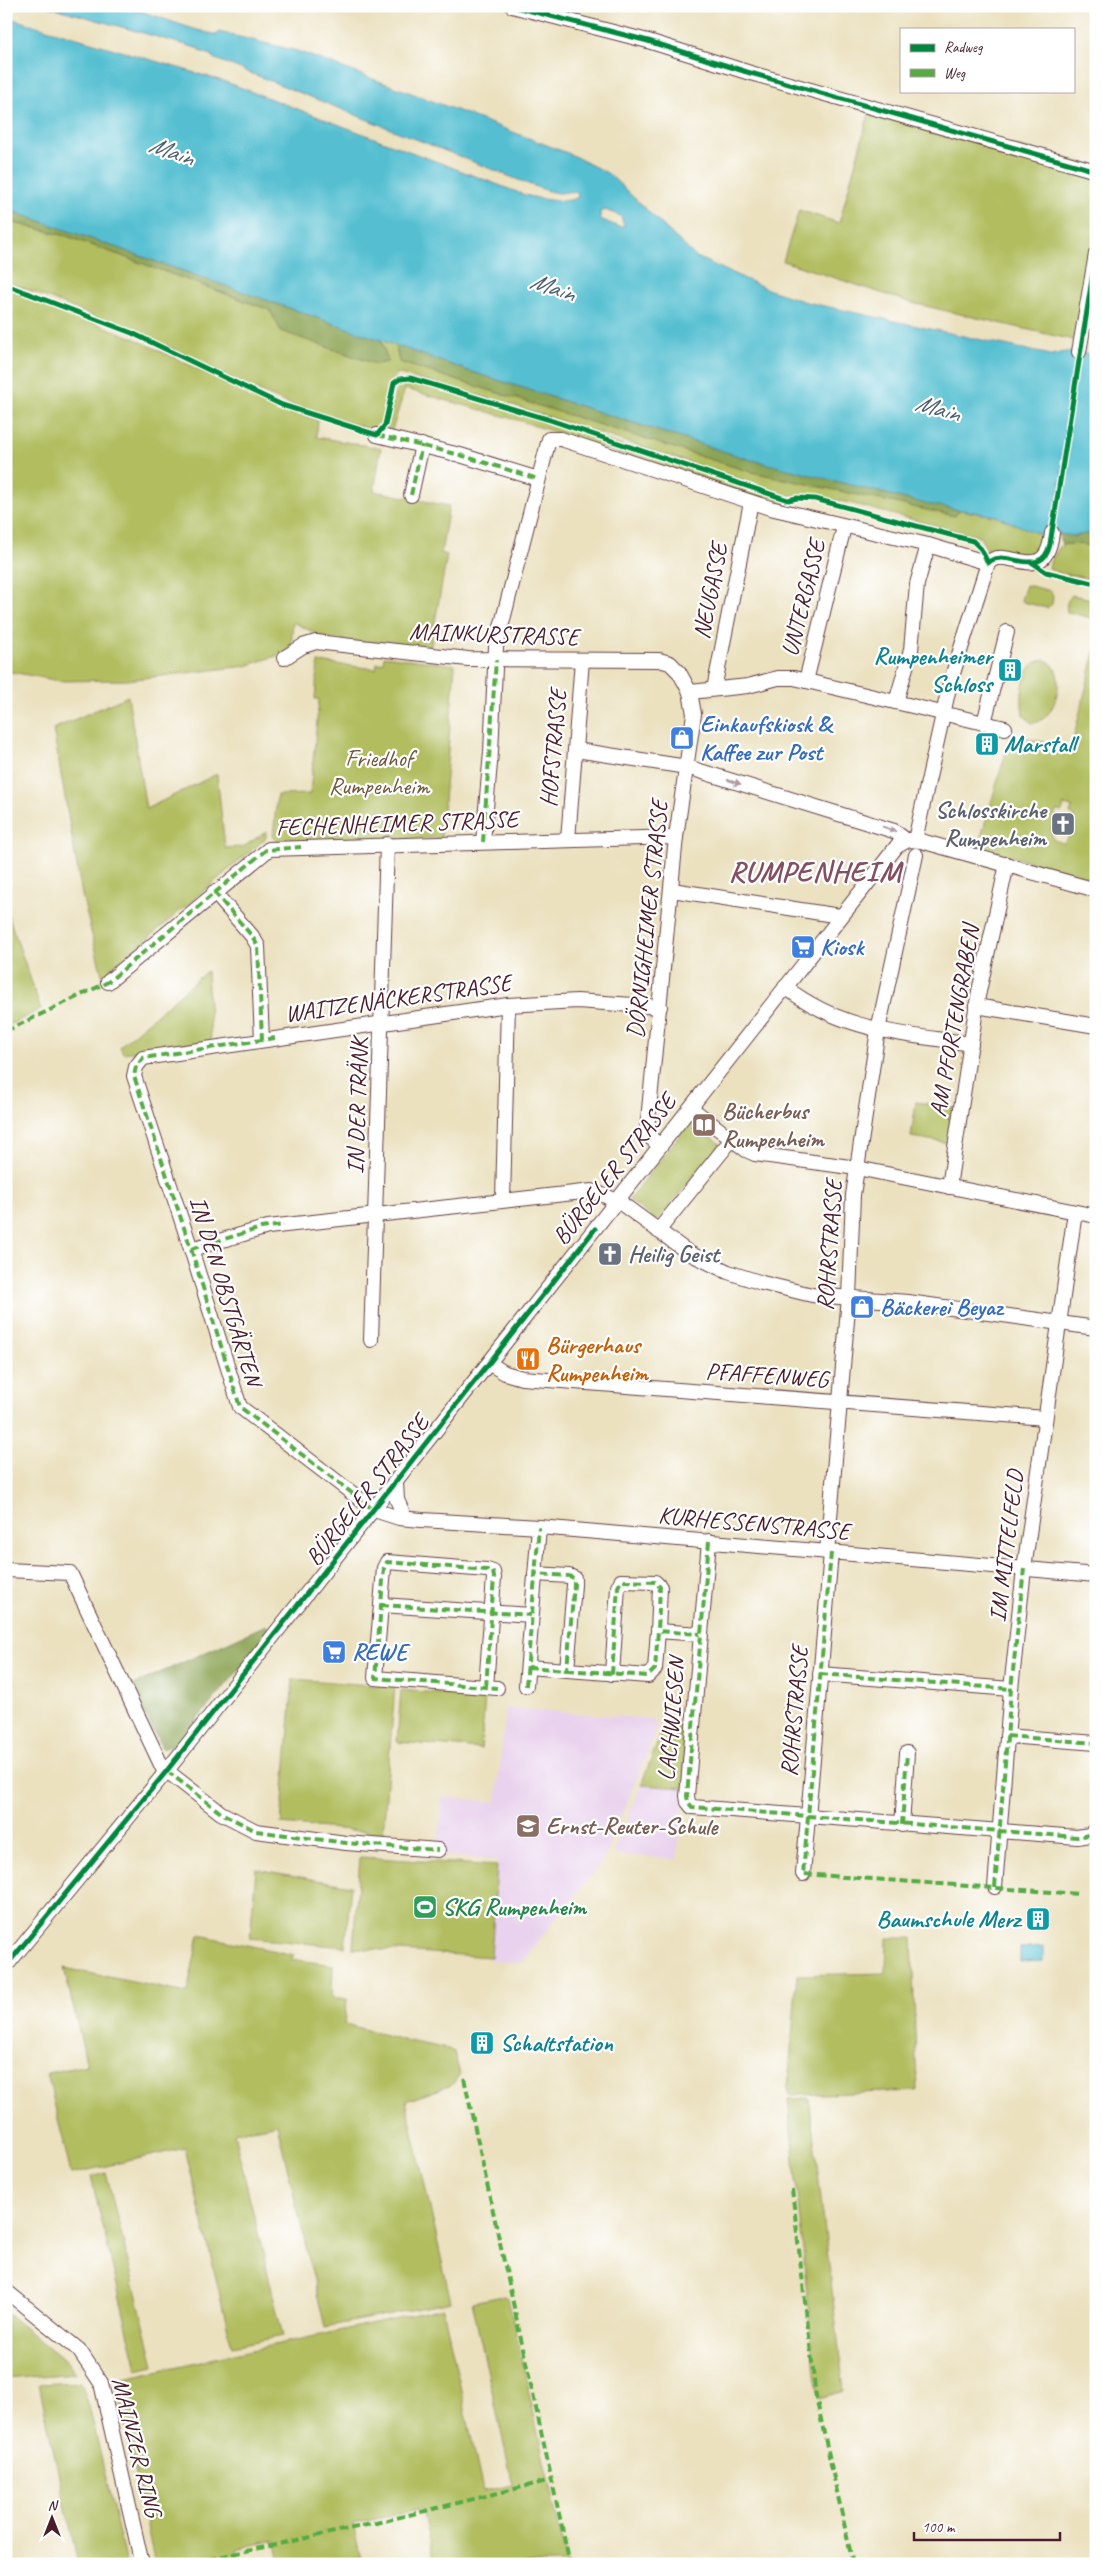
<svg xmlns="http://www.w3.org/2000/svg" width="1102" height="2570" font-family="Caveat,sans-serif">
	<rect width="100%" height="100%" fill="#fff"/>
	<filter id="ink" filterUnits="userSpaceOnUse"><feTurbulence type="fractalNoise" baseFrequency=".02" numOctaves="2"/><feDisplacementMap in="SourceGraphic" scale="10" xChannelSelector="R" yChannelSelector="G"/><feConvolveMatrix kernelMatrix="1 2 1 2 8 2 1 2 1" color-interpolation-filters="sRGB"/></filter>
	<filter id="wash" filterUnits="userSpaceOnUse"><feTurbulence type="fractalNoise" baseFrequency=".0096" numOctaves="4" result="noise"/><feDisplacementMap in="SourceGraphic" scale="20" xChannelSelector="R" yChannelSelector="G"/><feGaussianBlur stdDeviation="1.12" result="paint"/><feColorMatrix in="noise" values="0 0 0 0 0 0 0 0 0 0 0 0 0 0 0 0 0 1.4 0 .05"/><feComposite in="paint" operator="in"/></filter>
	<g filter="url(#wash)">
		<rect width="100%" height="100%" fill="#ebe1bf"/>
		<g fill="#e9d2ed">
			<path d="M 506,1708 L 654,1719 L 657,1728 L 604,1859 L 521,1963 L 491,1961 L 498,1860 L 437,1855 L 442,1797 L 496,1802 Z"/>
			<path d="M 641,1785 L 684,1788 L 677,1859 L 618,1855 L 614,1851 Z"/>
		</g>
		<g fill="#b1bd5e" stroke="#7e6e44" fill-rule="evenodd">
			<path d="M 870,110 L 1096,166 L 1096,240 L 1073,340 L 912,303 L 783,261 L 799,210 L 839,223 Z"/>
			<path d="M 6,221 L 67,236 L 270,310 L 281,331 L 376,364 L 388,362 L 381,340 L 396,345 L 399,362 L 748,471 L 955,516 L 959,510 L 996,516 L 1045,536 L 1040,552 C 1024,559 1007,548 990,555 L 980,537 L 845,502 L 803,495 L 782,496 L 762,486 L 509,404 L 396,373 L 380,428 L 376,431 L 292,405 L 247,386 L 163,344 L 6,281 Z"/>
			<path d="M 6,288 L 133,338 L 269,403 L 318,421 L 316,437 L 381,448 L 374,491 L 449,506 L 441,553 L 447,555 L 430,650 L 325,638 L 293,622 L 291,648 L 279,655 L 246,666 L 127,680 L 60,681 L 6,671 Z"/>
			<path d="M 401,380 L 420,382 L 554,423 L 771,495 L 804,512 L 833,520 L 801,513 L 521,421 L 405,389 L 391,433 L 387,431 L 397,384 Z"/>
			<path d="M 1062,544 L 1096,545 L 1096,580 L 1056,572 L 1049,568 L 1051,560 Z"/>
			<path d="M 1026,585 L 1051,591 L 1053,596 L 1052,604 L 1047,608 L 1023,602 L 1021,600 Z"/>
			<path d="M 1072,595 L 1096,600 L 1096,619 L 1067,612 C 1066,603 1066,603 1072,595 Z"/>
			<path d="M 1096,648 L 1096,880 L 978,847 L 1011,735 L 1071,748 ZM 1064,805 L 1072,807 L 1070,814 L 1075,816 L 1070,836 L 1063,843 L 1054,840 L 1051,831 L 1056,811 L 1062,812 Z"/>
			<path d="M 384,656 L 455,665 L 441,838 L 278,843 L 273,837 L 277,795 L 310,794 L 319,699 L 315,699 L 318,662 L 376,669 L 377,663 L 383,663 Z"/>
			<path d="M 1045,660 C 1070,668 1056,723 1032,723 L 1023,715 C 1020,697 1021,661 1045,660 Z"/>
			<path d="M 128,696 L 146,809 L 217,774 L 225,848 L 243,847 L 266,832 L 266,838 L 121,961 L 111,967 L 113,971 L 103,979 L 82,895 L 53,729 Z"/>
			<path d="M 6,909 L 41,1009 L 6,1027 Z"/>
			<path d="M 207,971 L 211,1041 L 123,1053 L 120,1046 Z"/>
			<path d="M 916,1102 L 954,1108 L 949,1143 L 911,1137 Z"/>
			<path d="M 690,1122 L 720,1144 L 657,1221 L 629,1200 Z"/>
			<path d="M 293,1679 L 395,1687 L 383,1833 L 281,1824 Z"/>
			<path d="M 401,1690 L 485,1697 L 481,1749 L 397,1742 Z"/>
			<path d="M 668,1724 L 688,1727 L 684,1788 L 641,1785 L 663,1728 Z"/>
			<path d="M 360,1857 L 497,1866 L 491,1957 L 353,1948 Z"/>
			<path d="M 256,1869 L 351,1886 L 345,1947 L 250,1938 Z"/>
			<path d="M 199,1935 L 294,1955 L 291,1959 L 333,1965 L 332,1997 L 347,1999 L 345,2024 L 403,2040 L 448,2049 L 454,2052 L 460,2074 L 452,2085 L 406,2101 L 451,2302 L 325,2327 L 277,2124 L 234,2133 L 283,2336 L 232,2346 L 185,2148 L 71,2174 L 47,2073 L 87,2065 L 64,1968 L 187,1993 Z"/>
			<path d="M 887,1938 L 912,1938 L 917,2091 L 790,2095 L 788,2088 L 797,1975 L 886,1973 Z"/>
			<path d="M 809,2098 L 844,2391 L 819,2398 L 815,2374 L 788,2099 Z"/>
			<path d="M 106,2173 L 154,2365 L 137,2369 L 91,2177 Z"/>
			<path d="M 503,2296 L 508,2298 L 567,2564 L 434,2564 L 422,2509 L 353,2524 L 362,2564 L 281,2564 L 275,2540 L 237,2549 L 240,2564 L 155,2564 L 116,2384 L 119,2379 L 443,2308 L 483,2491 L 513,2485 L 472,2302 Z"/>
			<path d="M 6,2313 L 67,2362 L 75,2373 L 6,2379 Z"/>
			<path d="M 81,2382 L 91,2414 L 126,2564 L 78,2564 L 39,2384 Z"/>
		</g>
		<g fill="#8ca455" stroke="#6b6240">
			<path d="M 6,209 L 381,340 L 388,362 L 376,364 L 281,331 L 270,310 L 67,236 L 6,221 Z"/>
			<path d="M 396,345 L 469,371 L 748,459 L 959,510 L 955,516 L 748,471 L 399,362 Z"/>
			<path d="M 1096,532 L 1096,545 L 1062,544 L 1058,534 L 1074,536 Z"/>
			<path d="M 266,1625 L 270,1633 L 177,1743 L 162,1748 L 131,1686 Z"/>
		</g>
		<g fill="#55bfd1" stroke="#506f7e" fill-rule="evenodd">
			<path d="M 47,6 C 69,6 105,2 125,7 C 156,14 186,29 218,35 L 219,32 L 297,51 L 422,97 L 570,154 L 609,174 L 696,257 L 770,290 L 806,302 L 1051,355 C 1066,351 1082,349 1096,358 L 1096,532 L 1074,536 L 1052,533 L 1041,535 L 996,516 L 926,504 L 748,459 L 469,371 L 6,209 L 6,17 L 226,82 L 525,195 C 542,199 560,204 577,198 L 578,194 C 572,189 566,193 559,193 C 549,192 540,188 531,185 L 213,58 L 212,55 L 199,51 L 200,49 ZM 605,210 L 621,216 L 624,226 L 619,227 L 600,219 L 600,212 Z"/>
			<path d="M 1043,1947 L 1043,1961 L 1020,1962 L 1020,1948 Z"/>
		</g>
		<g fill="none" stroke-linecap="round" stroke-linejoin="round">
			<path stroke="#4e5f6d" stroke-width="1" stroke-dasharray="6 5" stroke-linecap="butt" d="M 1053,528 L 1078,359"/>
		</g>
	</g>
	<g filter="url(#ink)">
		<g fill="none" stroke-linecap="round" stroke-linejoin="round">
			<defs>
				<g id="minor">
					<path d="M 512,6 L 648,41 L 747,72 L 1096,171"/>
					<path d="M 1079,352 L 1096,254"/>
					<path d="M 377,435 L 460,455 L 538,479"/>
					<path d="M 411,495 L 422,445"/>
					<path d="M 284,658 L 303,646 L 316,642 L 468,659 L 659,660 L 670,663 L 679,672 L 690,692 L 694,714 L 676,837 L 647,1130 L 651,1138 L 660,1146"/>
					<path d="M 806,681 L 844,527"/>
					<path d="M 714,689 L 751,502"/>
					<path d="M 690,692 L 748,686 L 778,678 L 794,678 L 1005,728"/>
					<path d="M 896,702 L 911,650 L 917,584 L 928,545"/>
					<path d="M 984,723 L 1007,632"/>
					<path d="M 576,750 L 687,767 L 894,831 L 906,840"/>
					<path d="M 568,840 L 582,660"/>
					<path d="M 915,840 L 950,683 L 988,563 C 1006,543 1045,590 1052,533"/>
					<path d="M 483,842 L 491,752 L 496,647 L 549,439 L 561,439 L 770,508 L 928,545 L 988,563"/>
					<path d="M 672,890 L 840,916"/>
					<path d="M 214,892 L 252,936 L 258,946 L 262,1040"/>
					<path d="M 108,982 L 269,849 L 676,837"/>
					<path d="M 785,987 C 844,1032 900,1033 971,1044"/>
					<path d="M 976,1006 L 1096,1026"/>
					<path d="M 660,1007 L 577,1001 L 508,1005 L 143,1058 L 136,1067 L 134,1076 L 191,1249 L 240,1407 L 374,1510 L 399,1518 L 422,1520 L 539,1527 L 1096,1575"/>
					<path d="M 691,1108 L 746,1150 L 755,1154 L 857,1168 L 1096,1216"/>
					<path d="M 949,1187 L 978,996 L 1007,864"/>
					<path d="M 503,1200 L 508,1005"/>
					<path d="M 658,1231 L 732,1139"/>
					<path d="M 191,1249 L 268,1227 L 592,1191 L 618,1201 L 689,1253 L 728,1272 L 762,1283 L 812,1295 L 908,1302 L 1096,1328"/>
					<path d="M 371,1340 L 387,844"/>
					<path d="M 490,1364 L 505,1373 L 522,1378 L 1045,1418"/>
					<path d="M 396,1482 L 397,1500 L 403,1513"/>
					<path d="M 709,1541 L 687,1796 L 688,1802 L 692,1807 L 1077,1837 L 1089,1835 L 1096,1829"/>
					<path d="M 827,1552 L 849,1297 L 853,1195 L 878,1030 L 916,855"/>
					<path d="M 6,1570 L 70,1573 L 165,1773"/>
					<path d="M 381,1605 L 531,1615"/>
					<path d="M 528,1667 L 567,1670 L 574,1585 L 574,1578 L 569,1576 L 535,1574"/>
					<path d="M 567,1670 L 648,1676 L 655,1669 L 658,1631 L 700,1634"/>
					<path d="M 612,1674 L 618,1587 L 621,1581 L 655,1582 L 660,1587 L 658,1631"/>
					<path d="M 820,1674 L 1011,1689"/>
					<path d="M 526,1686 L 539,1527"/>
					<path d="M 486,1687 L 494,1577 L 493,1572 L 487,1570 L 387,1562 L 384,1568 L 375,1678 L 497,1688"/>
					<path d="M 1007,1736 L 1096,1743"/>
					<path d="M 167,1771 L 221,1813 L 256,1831 L 346,1843 L 438,1850"/>
					<path d="M 902,1825 L 907,1753"/>
					<path d="M 803,1874 L 831,1553"/>
					<path d="M 995,1887 L 1011,1689 L 1024,1569 L 1075,1212"/>
					<path d="M 6,1966 L 165,1773 L 897,846 L 908,840 L 921,841 L 1096,890"/>
					<path d="M 6,2291 L 79,2350 L 101,2383 L 142,2564"/>
				</g>
			</defs>
			<use href="#minor" stroke="#623c41" stroke-width="16"/>
			<use href="#minor" stroke="#fff" stroke-width="14"/>
			<g stroke="#57aa44" stroke-width="4" stroke-dasharray="8 4" stroke-linecap="butt">
				<path d="M 377,435 L 460,455 L 538,479"/>
				<path d="M 411,495 L 422,445"/>
				<path d="M 483,842 L 496,660"/>
				<path d="M 214,892 L 252,936 L 258,946 L 262,1040"/>
				<path d="M 6,1031 L 108,982 L 266,850 L 301,847"/>
				<path d="M 275,1038 L 143,1058 L 136,1067 L 134,1076 L 191,1249 L 240,1407 L 374,1510"/>
				<path d="M 191,1249 L 261,1228 L 284,1225"/>
				<path d="M 709,1541 L 687,1796 L 688,1802 L 692,1807 L 1077,1837 L 1089,1835 L 1096,1829"/>
				<path d="M 831,1553 L 803,1874 L 1079,1894"/>
				<path d="M 381,1605 L 531,1615"/>
				<path d="M 528,1667 L 567,1670 L 574,1585 L 574,1578 L 569,1576 L 535,1574"/>
				<path d="M 567,1670 L 648,1676 L 655,1669 L 658,1631 L 700,1634"/>
				<path d="M 612,1674 L 618,1587 L 621,1581 L 655,1582 L 660,1587 L 658,1631"/>
				<path d="M 820,1674 L 1011,1689"/>
				<path d="M 526,1686 L 539,1527"/>
				<path d="M 486,1687 L 494,1577 L 493,1572 L 487,1570 L 387,1562 L 384,1568 L 375,1678 L 497,1688"/>
				<path d="M 1007,1736 L 1096,1743"/>
				<path d="M 167,1771 L 221,1813 L 256,1831 L 346,1843 L 438,1850"/>
				<path d="M 902,1825 L 907,1753"/>
				<path d="M 995,1887 L 1011,1689 L 1024,1569"/>
				<path d="M 464,2078 L 570,2564"/>
				<path d="M 792,2189 L 816,2397 L 853,2564"/>
				<path d="M 186,2564 L 376,2523 L 551,2480"/>
			</g>
			<defs>
				<g id="cycleway">
					<path d="M 512,6 L 648,41 L 747,72 L 1096,171"/>
					<path d="M 6,285 L 132,333 L 282,405 L 377,435 L 385,425 L 394,383 L 400,379 L 410,378 L 547,419 L 788,500 L 797,498 L 815,499 L 973,541 L 981,549 L 988,563 C 1003,546 1042,582 1050,544 L 1096,254"/>
					<path d="M 1033,563 L 1046,572 L 1096,584"/>
					<path d="M 6,1966 L 165,1773 L 595,1229"/>
				</g>
			</defs>
			<use href="#cycleway" stroke="#fff" stroke-width="8"/>
			<use href="#cycleway" stroke="#00873e" stroke-width="5"/>
		</g>
		<defs><path id="oneway-solid" d="M-6-.8H1V-3.2L6.5 0L1 3.2V.8H-6Z" transform="scale(1.25)"/></defs>
		<g fill="#ae9aa0">
			<use href="#oneway-solid" transform="translate(734 782) rotate(17)"/>
			<use href="#oneway-solid" transform="translate(889 829) rotate(20)"/>
		</g>
	</g>
	<defs>
		<symbol id="building-square" viewBox="-11 -11 22 22"><rect x="-9" y="-9" width="18" height="18" rx="4" fill="#0f9aa8" stroke="#fff"/><path d="M-4-6H4V6H1V3H-1V6H-4ZM-2.5-4.3h1.7v1.8h-1.7ZM.8-4.3h1.7v1.8H.8ZM-2.5-1h1.7V.8h-1.7ZM.8-1h1.7V.8H.8Z" fill="#fff"/></symbol>
		<symbol id="shop-square" viewBox="-11 -11 22 22"><rect x="-9" y="-9" width="18" height="18" rx="4" fill="#3f7fe0" stroke="#fff"/><path d="M-5-2.5h2.3a2.7 3.5 0 0 1 5.4 0H5L5.5 6h-11ZM-1.5-2.5h3a1.5 2.3 0 0 0-3 0Z" fill="#fff"/></symbol>
		<symbol id="church-square" viewBox="-11 -11 22 22"><rect x="-9" y="-9" width="18" height="18" rx="4" fill="#6b7280" stroke="#fff"/><path d="M-1.2-6h2.4v3.5h3.3v2.4h-3.3V6h-2.4V-.1h-3.3v-2.4h3.3Z" fill="#fff"/></symbol>
		<symbol id="supermarket-square" viewBox="-11 -11 22 22"><rect x="-9" y="-9" width="18" height="18" rx="4" fill="#3f7fe0" stroke="#fff"/><path d="M-6-5.5h2.5l.6 2H6L4.5 2H-2.5L-4.4-4H-6ZM-1.5 3.2a1.3 1.3 0 1 0 .1 0ZM3 3.2a1.3 1.3 0 1 0 .1 0Z" fill="#fff"/></symbol>
		<symbol id="library-square" viewBox="-11 -11 22 22"><rect x="-9" y="-9" width="18" height="18" rx="4" fill="#8d6e63" stroke="#fff"/><path d="M-6-4Q-3-5.5-.7-3.5V5Q-3 3-6 4ZM6-4Q3-5.5 .7-3.5V5Q3 3 6 4Z" fill="#fff"/></symbol>
		<symbol id="restaurant-square" viewBox="-11 -11 22 22"><rect x="-9" y="-9" width="18" height="18" rx="4" fill="#e8710a" stroke="#fff"/><path d="M-5-6h1v4h1v-4h1v4h1v-4h1v5L-1.5 .5V6h-2V.5L-5-1ZM5-6V6H3V1.5H1.5Q1.5-4 5-6Z" fill="#fff"/></symbol>
		<symbol id="school-square" viewBox="-11 -11 22 22"><rect x="-9" y="-9" width="18" height="18" rx="4" fill="#8d6e63" stroke="#fff"/><path d="M0-5L7-2L0 1L-7-2ZM-4 1L0 2.5L4 1V4Q0 6-4 4Z" fill="#fff"/></symbol>
		<symbol id="stadium-square" viewBox="-11 -11 22 22"><rect x="-9" y="-9" width="18" height="18" rx="4" fill="#2e9e5b" stroke="#fff"/><path d="M0-5a6.5 5 0 1 0 0 10a6.5 5 0 1 0 0-10ZM-3.5-1.8h7v3.6h-7Z" fill="#fff"/></symbol>
	</defs>
	<g fill-rule="evenodd">
		<use href="#building-square" x="996" y="656" width="28" height="28"/>
		<use href="#shop-square" x="668" y="724" width="28" height="28"/>
		<use href="#building-square" x="973" y="730" width="28" height="28"/>
		<use href="#church-square" x="1049" y="810" width="28" height="28"/>
		<use href="#supermarket-square" x="789" y="933" width="28" height="28"/>
		<use href="#library-square" x="690" y="1111" width="28" height="28"/>
		<use href="#church-square" x="596" y="1240" width="28" height="28"/>
		<use href="#shop-square" x="848" y="1293" width="28" height="28"/>
		<use href="#restaurant-square" x="514" y="1345" width="28" height="28"/>
		<use href="#supermarket-square" x="320" y="1638" width="28" height="28"/>
		<use href="#school-square" x="514" y="1812" width="28" height="28"/>
		<use href="#stadium-square" x="411" y="1893" width="28" height="28"/>
		<use href="#building-square" x="1024" y="1905" width="28" height="28"/>
		<use href="#building-square" x="468" y="2029" width="28" height="28"/>
	</g>
	<g text-anchor="middle" stroke-width="4.5" stroke-linejoin="round" paint-order="stroke">
		<g font-size="24" fill="#4a1f2b" stroke="#fff">
			<text transform="translate(710 591) rotate(-79)" y="8">NEUGASSE</text>
			<text transform="translate(803 598) rotate(-76)" y="8">UNTERGASSE</text>
			<text transform="translate(494 634) rotate(2)" y="8">MAINKURSTRASSE</text>
			<text transform="translate(553 748) rotate(-85)" y="8">HOFSTRASSE</text>
			<text transform="translate(397 823) rotate(-2)" y="8">FECHENHEIMER STRASSE</text>
			<text transform="translate(647 919) rotate(-84)" y="8">DÖRNIGHEIMER STRASSE</text>
			<text transform="translate(398 998) rotate(-8)" y="8">WAITZENÄCKERSTRASSE</text>
			<text transform="translate(954 1021) rotate(-80)" y="8">AM PFORTENGRABEN</text>
			<text transform="translate(357 1106) rotate(-88)" y="8">IN DER TRÄNK</text>
			<text transform="translate(614 1169) rotate(-52)" y="8">BÜRGELER STRASSE</text>
			<text transform="translate(829 1245) rotate(-86)" y="8">ROHRSTRASSE</text>
			<text transform="translate(226 1291) rotate(73)" y="8">IN DEN OBSTGÄRTEN</text>
			<text transform="translate(767 1375) rotate(4)" y="8">PFAFFENWEG</text>
			<text transform="translate(367 1490) rotate(-52)" y="8">BÜRGELER STRASSE</text>
			<text transform="translate(754 1523) rotate(5)" y="8">KURHESSENSTRASSE</text>
			<text transform="translate(1006 1546) rotate(-83)" y="8">IM MITTELFELD</text>
			<text transform="translate(794 1711) rotate(-85)" y="8">ROHRSTRASSE</text>
			<text transform="translate(671 1719) rotate(-85)" y="8">LACHWIESEN</text>
			<text transform="translate(137 2447) rotate(76)" y="8">MAINZER RING</text>
		</g>
		<g font-size="24" font-weight="bold" fill="#0d838f" stroke="#fff" text-anchor="end">
			<text x="992" y="664">Rumpenheimer<tspan x="992" dy="28">Schloss</tspan></text>
			<text x="1004" y="752" text-anchor="start">Marstall</text>
			<text x="1020" y="1927">Baumschule Merz</text>
			<text x="500" y="2051" text-anchor="start">Schaltstation</text>
		</g>
		<g font-size="24" font-weight="bold" fill="#366cbe" stroke="#fff" text-anchor="start">
			<text x="700" y="732">Einkaufskiosk &amp;<tspan x="700" dy="28">Kaffee zur Post</tspan></text>
			<text x="820" y="955">Kiosk</text>
			<text x="880" y="1315">Bäckerei Beyaz</text>
			<text x="352" y="1660">REWE</text>
		</g>
		<g font-size="24" fill="#6e563d" stroke="#fff">
			<text x="379" y="766">Friedhof<tspan x="379" dy="28">Rumpenheim</tspan></text>
		</g>
		<g font-size="24" font-weight="bold" fill="#5b616d" stroke="#fff" text-anchor="end">
			<text x="1046" y="818">Schlosskirche<tspan x="1046" dy="28">Rumpenheim</tspan></text>
			<text x="628" y="1262" text-anchor="start">Heilig Geist</text>
		</g>
		<g font-size="24" font-weight="bold" fill="#785e54" stroke="#fff" text-anchor="start">
			<text x="722" y="1119">Bücherbus<tspan x="722" dy="28">Rumpenheim</tspan></text>
			<text x="546" y="1834">Ernst-Reuter-Schule</text>
		</g>
		<g font-size="24" font-weight="bold" fill="#c56008" stroke="#fff" text-anchor="start">
			<text x="546" y="1353">Bürgerhaus<tspan x="546" dy="28">Rumpenheim</tspan></text>
		</g>
		<g font-size="24" font-weight="bold" fill="#27864d" stroke="#fff" text-anchor="start">
			<text x="442" y="1915">SKG Rumpenheim</text>
		</g>
		<g font-size="25" font-style="italic" fill="#4e5f6d" stroke="#fff">
			<text transform="translate(172 150) rotate(20)" y="9">Main</text>
			<text transform="translate(553 286) rotate(19)" y="9">Main</text>
			<text transform="translate(938 407) rotate(16)" y="9">Main</text>
		</g>
		<g font-size="29" font-weight="bold" letter-spacing="1" fill="#835062" stroke="#fff">
			<text x="815" y="881">RUMPENHEIM</text>
		</g>
	</g>
	<rect width="1102" height="2570" fill="none" stroke="#fff" stroke-width="25"/>
	<rect x="900" y="28" width="175" height="65" fill="#ffffff" stroke="#b7a5aa"/>
	<rect x="910" y="44" width="25" height="8" fill="#00873e" stroke="#b7a5aa"/>
	<text x="944" y="52" font-size="15" fill="#4a1f2b">Radweg</text>
	<rect x="910" y="69" width="25" height="8" fill="#57aa44" stroke="#b7a5aa"/>
	<text x="944" y="78" font-size="15" fill="#4a1f2b">Weg</text>
	<g transform="translate(52 2518)" stroke="#ffffff" stroke-width="4" paint-order="stroke">
	<path d="M0-4L9 19L0 12L-9 19Z" fill="#4a1f2b"/>
	<text y="-8" font-size="14" font-weight="bold" text-anchor="middle" fill="#4a1f2b">N</text>
	</g>
	<path d="M914 2532v8h146v-8" fill="none" stroke="#4a1f2b" stroke-width="2.5"/>
	<text x="922" y="2532" font-size="15" fill="#4a1f2b" stroke="#ffffff" stroke-width="4" paint-order="stroke">100 m</text>
</svg>
